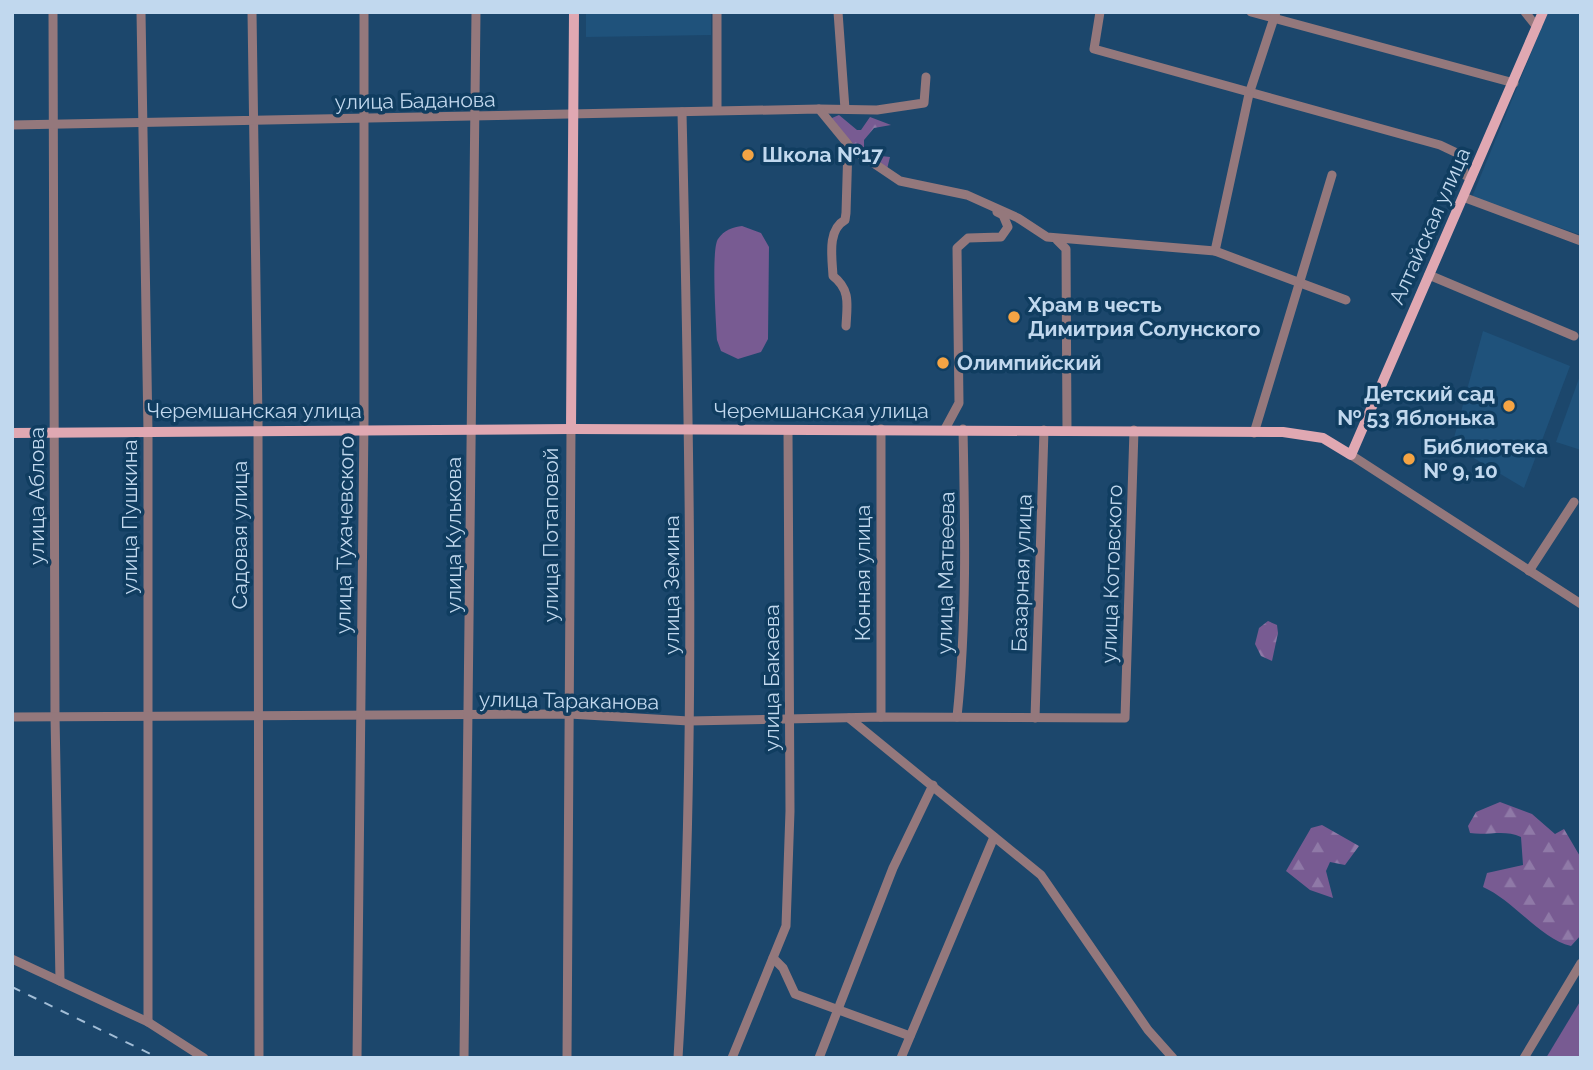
<svg xmlns="http://www.w3.org/2000/svg" width="1593" height="1070" font-family="Raleway,sans-serif">
	<defs>
		<pattern id="forest-firs" width="22" height="20" patternUnits="userSpaceOnUse" patternTransform="scale(1.75)"><rect width="22" height="20" fill="#785b92"/><path d="M5 1l3.5 6h-7zM16 11l3.5 6h-7z" fill="#8f79a7"/></pattern>
	</defs>
	<rect width="100%" height="100%" fill="#1c476c"/>
	<g fill="#1f527b">
		<path d="M 586,12 L 711,12 L 711,35 L 586,37 Z"/>
		<path d="M 1548,12 L 1581,12 L 1581,235 L 1472,197 Z"/>
		<path d="M 1483,331 L 1570,366 L 1524,488 L 1452,445 Z"/>
		<path d="M 1581,373 L 1581,450 L 1556,442 Z"/>
	</g>
	<g fill="url(#forest-firs)">
		<path d="M 839,115 L 857,130 L 861,130 L 870,117 L 891,125 L 874,128 L 864,140 L 864,148 L 872,155 L 890,157 L 887,169 C 866,155 850,142 832,123 L 832,118 Z"/>
		<path d="M 1268,621 L 1277,625 L 1278,633 L 1272,661 L 1261,656 L 1255,644 L 1259,628 Z"/>
		<path d="M 1500,802 L 1532,814 L 1555,834 L 1564,829 L 1581,858 L 1581,935 L 1571,946 C 1541,939 1513,900 1483,887 L 1487,873 L 1523,865 L 1521,837 C 1504,829 1488,836 1470,833 L 1468,826 L 1476,812 Z"/>
		<path d="M 1322,825 L 1359,846 L 1345,865 L 1330,862 L 1326,871 L 1333,898 L 1310,890 L 1286,871 L 1311,828 Z"/>
	</g>
	<g fill="#785b92">
		<path d="M 742,226 L 761,233 L 769,247 L 768,339 L 761,352 L 738,359 L 721,351 L 717,340 C 716,323 711,249 718,239 C 724,230 733,227 742,226 Z"/>
		<path d="M 1581,1000 L 1581,1058 L 1546,1058 Z"/>
	</g>
	<g fill="none" stroke-linecap="round" stroke-linejoin="round">
		<g stroke="#94787c" stroke-width="9">
			<path d="M 53,12 L 55,716 L 60,981"/>
			<path d="M 141,12 L 148,432 L 148,1022"/>
			<path d="M 252,12 L 258,422 L 259,1058"/>
			<path d="M 717,12 L 717,110"/>
			<path d="M 838,12 L 845,109"/>
			<path d="M 1100,12 L 1094,49 L 1440,145 L 1459,154 L 1465,175 L 1471,179"/>
			<path d="M 1251,12 L 1514,83"/>
			<path d="M 1525,12 L 1537,27"/>
			<path d="M 819,109 L 877,110 L 924,103 L 926,77"/>
			<path d="M 12,125 L 819,109 L 851,148 L 900,181 L 967,195 L 1018,218 L 1047,237 L 1215,251 L 1346,300"/>
			<path d="M 1463,197 L 1581,241"/>
			<path d="M 1057,240 L 1066,249 L 1067,430"/>
			<path d="M 1215,251 L 1249,94 L 1276,12"/>
			<path d="M 1429,275 L 1574,336"/>
			<path d="M 846,326 C 847,305 851,290 833,276 C 832,257 827,230 845,220 L 846,213 L 848,145"/>
			<path d="M 881,429 L 881,717"/>
			<path d="M 945,429 L 959,403 L 957,248 L 968,238 L 1001,237 L 1008,227 L 1003,215 L 997,212"/>
			<path d="M 1254,433 L 1332,175"/>
			<path d="M 1351,455 L 1581,604"/>
			<path d="M 1529,571 L 1574,502"/>
			<path d="M 12,717 L 569,714 L 689,721 L 881,717 L 1125,718 L 1134,430"/>
			<path d="M 957,717 C 967,621 965,526 963,429"/>
			<path d="M 849,718 L 1041,875 L 1148,1030 L 1173,1058"/>
			<path d="M 1035,718 L 1044,430"/>
			<path d="M 773,958 L 783,968 L 795,994 L 910,1036"/>
			<path d="M 12,959 L 148,1022 L 204,1058"/>
			<path d="M 357,1058 L 364,421 L 364,12"/>
			<path d="M 464,1058 L 476,12"/>
			<path d="M 567,1058 L 571,429"/>
			<path d="M 678,1058 C 697,743 689,427 682,112"/>
			<path d="M 732,1058 L 786,926 L 790,811 L 788,431"/>
			<path d="M 819,1058 L 893,868 L 933,785"/>
			<path d="M 901,1058 L 994,837"/>
			<path d="M 1524,1058 L 1581,963"/>
		</g>
		<g stroke="#e0a8b2" stroke-width="10">
			<path d="M 571,429 L 574,12"/>
			<path d="M 12,433 L 571,429 L 1283,432 L 1323,438 L 1351,455 L 1543,12"/>
		</g>
		<path stroke="#a2bdd6" stroke-width="2" stroke-dasharray="9 9" stroke-linecap="butt" d="M 12,987 L 159,1058"/>
	</g>
	<g fill="#f4a444" stroke="#103d60" stroke-width="2.5">
		<circle cx="748" cy="155" r="7"/>
		<circle cx="1014" cy="317" r="7"/>
		<circle cx="943" cy="363" r="7"/>
		<circle cx="1509" cy="406" r="7"/>
		<circle cx="1409" cy="459" r="7"/>
	</g>
	<g text-anchor="middle" stroke-width="7" stroke-linejoin="round" paint-order="stroke">
		<g font-size="21" fill="#c1d8ee" stroke="#103d60">
			<text transform="translate(415 101) rotate(-1)" y="7">улица Баданова</text>
			<text transform="translate(1430 226) rotate(-66)" y="7">Алтайская улица</text>
			<text x="254" y="418">Черемшанская улица</text>
			<text x="821" y="418">Черемшанская улица</text>
			<text transform="translate(37 496) rotate(-90)" y="7">улица Аблова</text>
			<text transform="translate(130 517) rotate(-90)" y="7">улица Пушкина</text>
			<text transform="translate(240 535) rotate(-90)" y="7">Садовая улица</text>
			<text transform="translate(345 535) rotate(-89)" y="7">улица Тухачевского</text>
			<text transform="translate(454 535) rotate(-90)" y="7">улица Кулькова</text>
			<text transform="translate(551 535) rotate(-90)" y="7">улица Потаповой</text>
			<text transform="translate(863 573) rotate(-90)" y="7">Конная улица</text>
			<text transform="translate(946 573) rotate(-89)" y="7">улица Матвеева</text>
			<text transform="translate(1022 573) rotate(-88)" y="7">Базарная улица</text>
			<text transform="translate(1112 574) rotate(-88)" y="7">улица Котовского</text>
			<text transform="translate(672 585) rotate(-90)" y="7">улица Земина</text>
			<text transform="translate(772 678) rotate(-90)" y="7">улица Бакаева</text>
			<text transform="translate(569 701) rotate(1)" y="7">улица Тараканова</text>
		</g>
		<g font-size="21" font-weight="bold" fill="#c1d8ee" stroke="#103d60" text-anchor="start">
			<text x="762" y="162">Школа №17</text>
			<text x="1028" y="312">Храм в честь<tspan x="1028" dy="24">Димитрия Солунского</tspan></text>
			<text x="957" y="370">Олимпийский</text>
			<text x="1495" y="401" text-anchor="end">Детский сад<tspan x="1495" dy="24">№ 53 Яблонька</tspan></text>
			<text x="1423" y="454">Библиотека<tspan x="1423" dy="24">№ 9, 10</tspan></text>
		</g>
	</g>
	<rect width="1593" height="1070" fill="none" stroke="#c1d8ee" stroke-width="28"/>
</svg>
